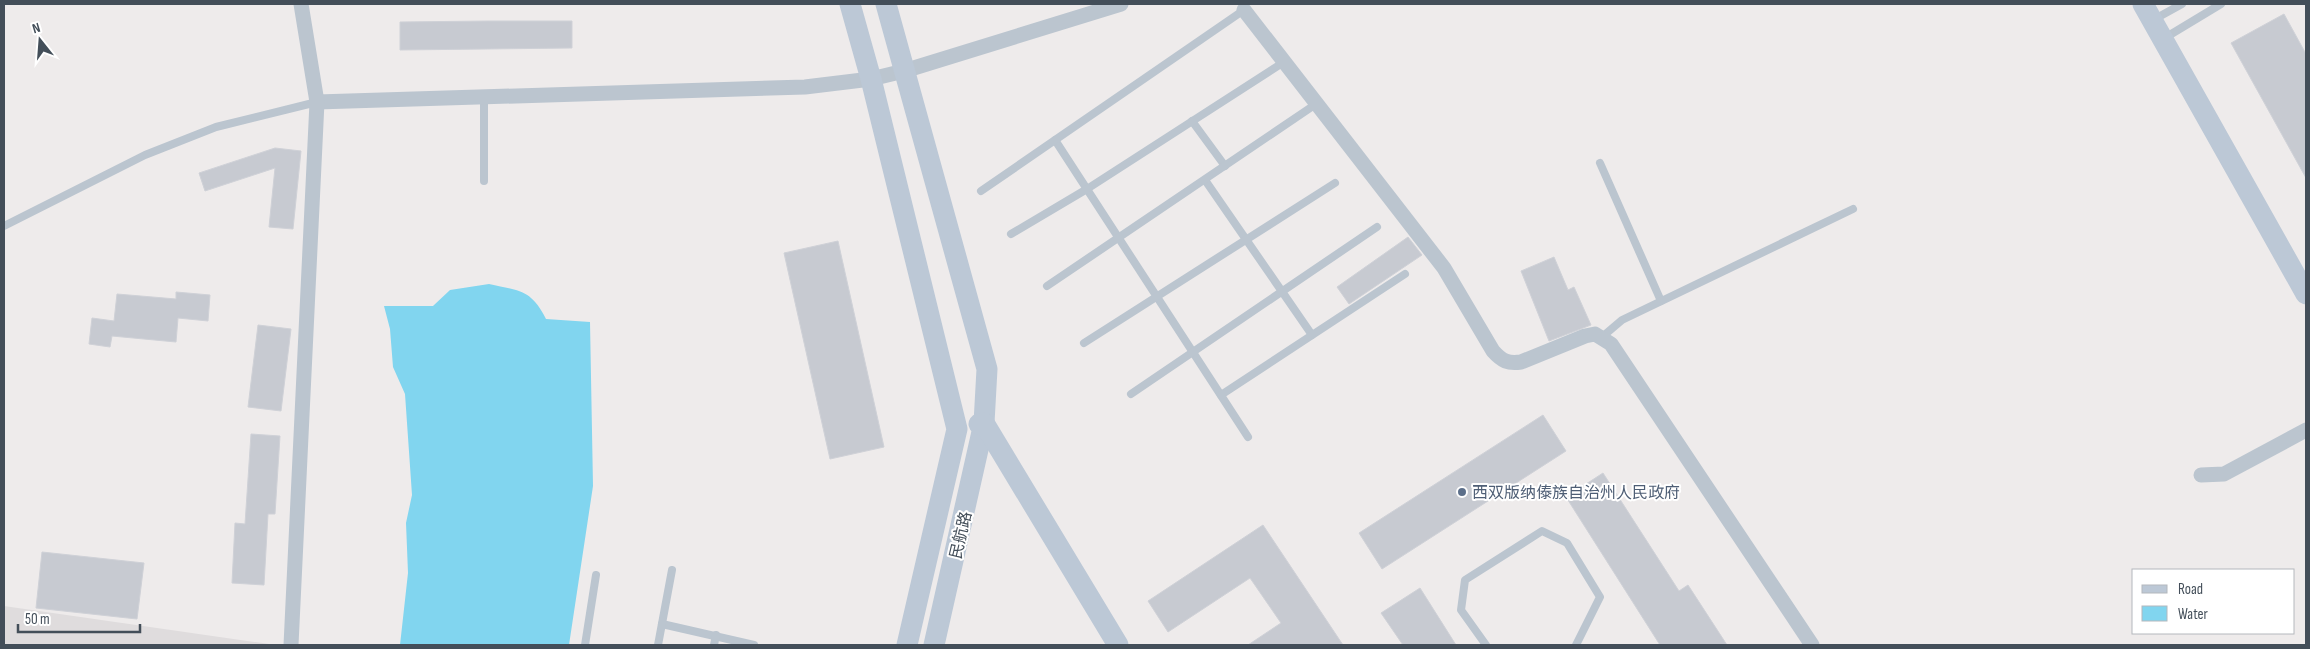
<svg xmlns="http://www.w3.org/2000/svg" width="2310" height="649" font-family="'Sofia Sans Condensed','Noto Sans SC',sans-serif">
	<rect width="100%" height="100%" fill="#eeebeb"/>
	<path fill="#dfdcdd" d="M 4,606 L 276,645 L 4,645 Z"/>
	<path fill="#81d5ef" d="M 489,284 C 519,291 531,289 546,319 L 590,322 L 593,486 L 569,645 L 400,645 L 408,573 L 406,523 L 412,495 L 405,394 L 393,367 L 390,329 L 384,306 L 433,306 L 450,290 Z"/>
	<g fill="#c7cad1" stroke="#cfd1d7">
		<path d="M 2284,14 L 2306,54 L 2306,178 L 2231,43 Z"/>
		<path d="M 489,21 L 572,21 L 572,48 L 400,50 L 400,22 Z"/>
		<path d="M 275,148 L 301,151 L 293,229 L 269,227 L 275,168 L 205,191 L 199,173 Z"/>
		<path d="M 1408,237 L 1422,255 L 1349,304 L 1337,287 Z"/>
		<path d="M 838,241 L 884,447 L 830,459 L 784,253 Z"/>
		<path d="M 1554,257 L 1568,290 L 1574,287 L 1591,325 L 1549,341 L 1521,271 Z"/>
		<path d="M 176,292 L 210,295 L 208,321 L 178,318 L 176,342 L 112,336 L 110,347 L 89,344 L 92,318 L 114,321 L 117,294 L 176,299 Z"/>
		<path d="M 258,325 L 291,329 L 281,411 L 248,407 Z"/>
		<path d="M 1543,415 L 1566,451 L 1382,569 L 1359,533 Z"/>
		<path d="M 251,434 L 280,436 L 275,514 L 268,514 L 264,585 L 232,583 L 235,523 L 245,524 Z"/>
		<path d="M 1603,473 L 1679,591 L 1688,585 L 1727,645 L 1660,645 L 1566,497 Z"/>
		<path d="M 1263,525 L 1343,645 L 1248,645 L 1281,623 L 1250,578 L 1168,632 L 1148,601 Z"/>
		<path d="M 42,552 L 144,563 L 137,619 L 36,608 Z"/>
		<path d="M 1420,588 L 1456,645 L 1403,645 L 1381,613 Z"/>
	</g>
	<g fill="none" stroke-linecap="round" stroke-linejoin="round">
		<g stroke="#bbc5cf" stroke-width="8">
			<path d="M 2153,20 L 2182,4"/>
			<path d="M 2163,39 L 2221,4"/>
			<path d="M 1192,121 L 1225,166"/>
			<path d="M 1055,140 L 1248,437"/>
			<path d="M 1600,163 L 1661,301"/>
			<path d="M 1205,180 L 1312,335"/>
			<path d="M 484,181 L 484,96"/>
			<path d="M 981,191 L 1244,10"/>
			<path d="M 4,226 L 145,155 L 216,127 L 317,102"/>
			<path d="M 1011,234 L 1087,189 L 1284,62"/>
			<path d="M 1047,286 L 1316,104"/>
			<path d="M 1602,337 L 1622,320 L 1853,209"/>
			<path d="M 1084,343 L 1335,183"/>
			<path d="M 1131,394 L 1377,227"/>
			<path d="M 1221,395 L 1405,274"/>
			<path d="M 662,624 L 754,645"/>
			<path d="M 585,645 L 596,575"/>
			<path d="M 658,645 L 672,570"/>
			<path d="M 714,645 L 716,635"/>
			<path d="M 1486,645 L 1461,610 L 1465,580 L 1542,531 L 1567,543 L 1600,597 L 1576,645"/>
		</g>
		<g stroke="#bbc5cf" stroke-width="15">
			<path d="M 1244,10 L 1444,268 L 1493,351 C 1502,361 1508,364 1521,362 L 1585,336 L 1595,334 L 1611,344 L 1812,645"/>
			<path d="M 317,102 L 805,87 L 871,79 L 904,71 L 1121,4"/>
			<path d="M 2201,475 L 2224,474 L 2306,430"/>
			<path d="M 291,645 L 317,102 L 301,4"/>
		</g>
		<g stroke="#bcc8d6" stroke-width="21">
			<path d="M 850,4 L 871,79 L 957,429 L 907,645"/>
			<path d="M 886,4 L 987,369 L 984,423 L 934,645"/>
			<path d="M 2143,4 L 2306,294"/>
			<path d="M 979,424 L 984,423 L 1118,645"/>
		</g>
	</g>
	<circle fill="#5c6f8a" stroke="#fff" stroke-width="2" cx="1462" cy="492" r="5"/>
	<g text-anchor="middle" stroke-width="4" stroke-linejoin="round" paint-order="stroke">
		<g font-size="16" fill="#4e5e75" stroke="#fff" text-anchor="start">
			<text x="1472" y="498">西双版纳傣族自治州人民政府</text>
		</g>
		<g font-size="16" fill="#434e59" stroke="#fff">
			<text transform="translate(960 535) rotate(-77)" y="6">民航路</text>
		</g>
	</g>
	<rect width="2310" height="649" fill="none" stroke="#434e59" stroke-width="10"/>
	<rect x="2132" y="569" width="162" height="65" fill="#ffffff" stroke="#b4b8bd"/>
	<rect x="2142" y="585" width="25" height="8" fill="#bcc8d6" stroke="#b4b8bd"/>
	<text x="2178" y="594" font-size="15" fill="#434e59">Road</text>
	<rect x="2142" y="606" width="25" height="15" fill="#81d5ef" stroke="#b4b8bd"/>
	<text x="2178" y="619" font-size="15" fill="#434e59">Water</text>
	<g transform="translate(40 40) rotate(343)" stroke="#ffffff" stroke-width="4" paint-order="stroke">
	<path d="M0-4L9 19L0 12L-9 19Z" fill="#434e59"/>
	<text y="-8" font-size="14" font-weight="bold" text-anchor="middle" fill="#434e59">N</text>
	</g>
	<path d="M18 624v8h122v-8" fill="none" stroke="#434e59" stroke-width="2.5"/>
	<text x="25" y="624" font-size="15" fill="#434e59" stroke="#ffffff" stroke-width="4" paint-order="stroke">50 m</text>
</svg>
